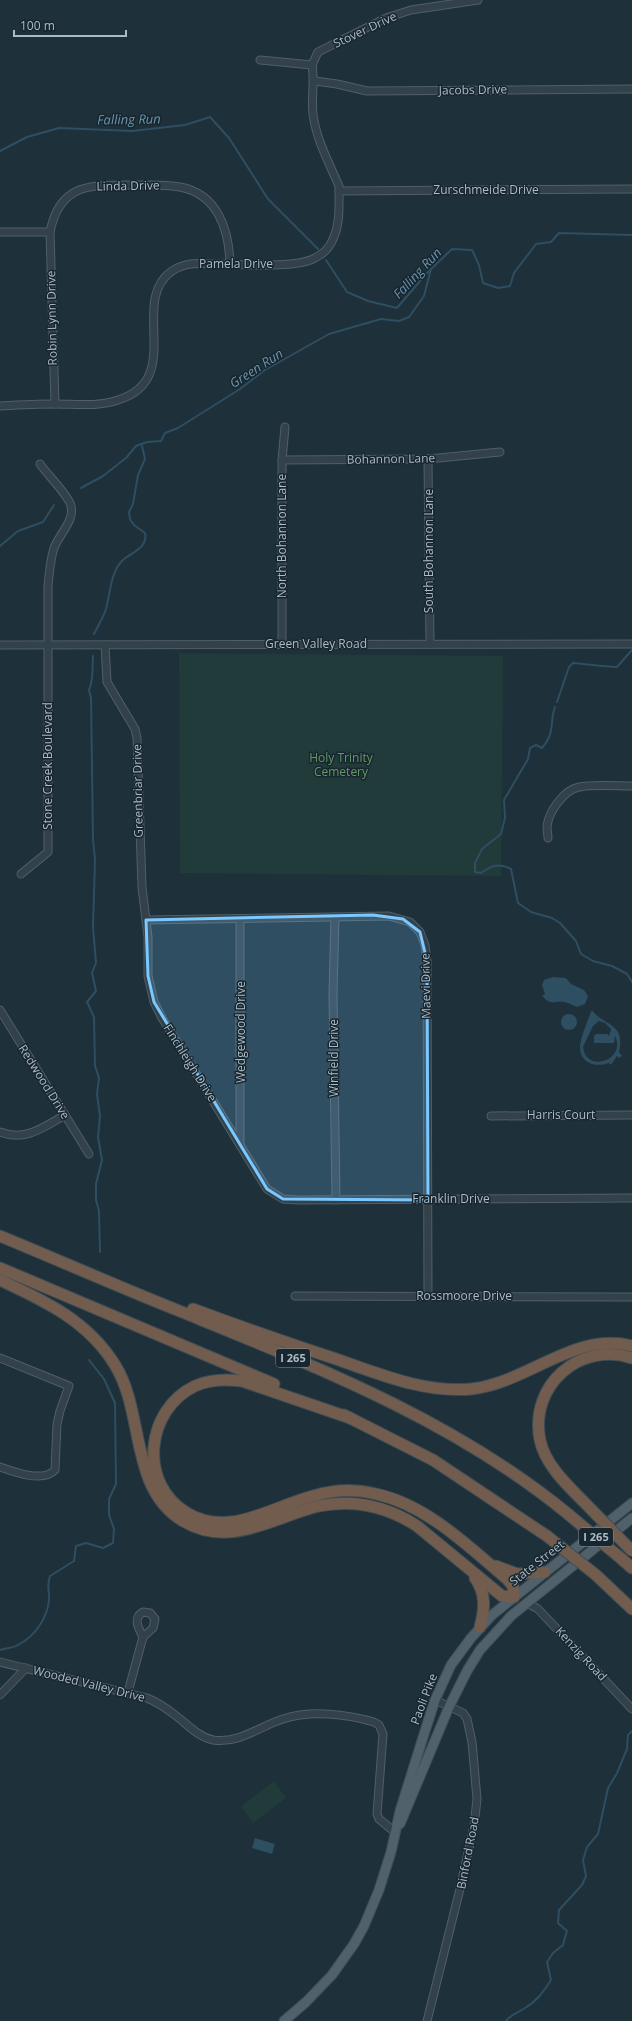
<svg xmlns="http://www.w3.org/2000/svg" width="632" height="2021" font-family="'Open Sans',sans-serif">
	<rect width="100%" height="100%" fill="#1e303a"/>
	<g fill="#203b39">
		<path d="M 179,653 L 503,656 L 501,876 L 180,873 Z"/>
		<path d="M 274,1781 L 286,1798 L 253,1823 L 241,1806 Z"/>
	</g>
	<g fill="#2e4e61" fill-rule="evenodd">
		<path d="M 553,977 L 566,978 L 571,984 L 584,990 L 588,996 L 585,1004 L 577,1007 C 573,1005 569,1003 564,1002 C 552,1001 552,1006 542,996 L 545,994 L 542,985 L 544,980 Z"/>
		<path d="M 592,1010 C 603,1026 626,1022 619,1052 L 622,1056 L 619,1058 L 617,1056 L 611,1065 L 609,1063 C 596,1068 579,1063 580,1046 C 580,1040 589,1016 592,1010 ZM 599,1021 L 605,1023 L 611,1029 L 609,1036 L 607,1034 L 596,1034 L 594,1036 L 594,1043 L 614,1043 L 615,1036 C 627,1060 586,1074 583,1047 L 593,1026 Z"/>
		<circle cx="569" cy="1022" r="8"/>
		<path d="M 255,1838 L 275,1844 L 272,1854 L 252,1848 Z"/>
	</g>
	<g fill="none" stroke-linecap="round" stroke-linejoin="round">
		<g stroke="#2e4e61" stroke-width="2">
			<path d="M 0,151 L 27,137 L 59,128 L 132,131 L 185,125 L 210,117 L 229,138 L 268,199 L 318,249"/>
			<path d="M 326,260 L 347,292 L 368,301 L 397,308 L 426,274 L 452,249 L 472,250 L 479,265 L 483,283 L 498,288 L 510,286 L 514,273 L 536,244 L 551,242 L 559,233 L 632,235"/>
			<path d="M 81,488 L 103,476 L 126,458 L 136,446 L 147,442 L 161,441 L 165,433 L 178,428 L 240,389 L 265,370 L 329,334 L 381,319 L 399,321 L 409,317 L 424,296 L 431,269"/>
			<path d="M 0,546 L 18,531 L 43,522 L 54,505"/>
			<path d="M 94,634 C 98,626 103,618 106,609 C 110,594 111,570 123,560 C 132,552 148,548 145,533 L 134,525 L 130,519 L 129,512 L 133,504 L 138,475 L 145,459 L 142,446"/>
			<path d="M 93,656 C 92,668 94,679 89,690 L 91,698 L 93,839 L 95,860 L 93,927 L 96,963 L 92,973 L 96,991 L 87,1002 L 94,1017 L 95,1066 L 99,1078 L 97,1094 L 100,1116 L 98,1137 L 102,1160 L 96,1184 L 96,1200 L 99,1211 L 100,1252"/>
			<path d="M 557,702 L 569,667 L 573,663 C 588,664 602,667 617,667 L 632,650"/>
			<path d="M 555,707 C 549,723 556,732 542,748 L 536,745 L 530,748 L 528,759 L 504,800 L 505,818 L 501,834 L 482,849 L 475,863 L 475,872 L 481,873 C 492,865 500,863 511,869 L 518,903 L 531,912 L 552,918 L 560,923 L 576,941 L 581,954 L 593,961 L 612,966 L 627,974 L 632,982"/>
			<path d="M 0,1650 C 6,1648 13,1648 18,1645 C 35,1636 47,1619 49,1600 C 50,1590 46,1588 50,1576 L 74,1561 L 76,1546 L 86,1543 L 103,1548 L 113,1543 L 114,1529 L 109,1515 L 109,1499 L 116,1484 L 115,1403 L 104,1379 L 89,1360"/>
			<path d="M 506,2021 C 511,2014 518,2013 525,2008 C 537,2001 544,1991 551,1980 L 547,1962 L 553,1953 L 563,1945 L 567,1931 L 558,1923 L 559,1910 L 582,1885 L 586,1876 L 583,1860 L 587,1847 L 598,1834 L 608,1788 L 617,1773 L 627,1749 L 628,1735 L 632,1731"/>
		</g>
		<defs>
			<g id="minor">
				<path d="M 260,60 L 312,65 L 318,52 L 386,18 L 411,10 L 478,0"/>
				<path d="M 315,81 L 337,84 L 367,91 L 632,89"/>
				<path d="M 339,191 L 632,189"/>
				<path d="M 0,232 L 50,232 C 60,182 92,185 134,185 C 149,185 165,184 180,187 C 218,194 229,230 230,264"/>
				<path d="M 50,232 L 55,404"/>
				<path d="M 0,406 C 18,405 36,404 55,404 C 75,404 98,407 118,400 C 186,379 128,301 172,271 C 185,262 200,263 216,264 C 239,264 295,269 315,258 C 323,254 330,247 333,239 C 340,224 339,208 339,191 L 339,186 C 329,163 316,139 313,114 C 311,97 315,82 312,65"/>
				<path d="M 428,459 L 430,644"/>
				<path d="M 282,460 L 428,459 L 500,452"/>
				<path d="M 282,644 L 282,460 L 285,427"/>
				<path d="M 0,645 L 632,644"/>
				<path d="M 105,645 L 107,682 L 135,729 L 137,738 L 142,887 L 148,937 L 148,976 L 154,1002 L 162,1018 L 267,1189 L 283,1199 L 298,1200 L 632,1198"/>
				<path d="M 548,838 C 548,835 547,830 547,826 C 549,811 564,790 579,787 C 592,784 618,786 632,786"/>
				<path d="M 21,874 L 48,852 L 48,587 C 49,573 50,561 54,548 C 59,534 77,519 70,503 C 65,492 47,474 40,464"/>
				<path d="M 335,917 L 333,994 L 336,1200"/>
				<path d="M 146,920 L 389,916 L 410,922 L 420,932 L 425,945 L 427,961 L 428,1296"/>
				<path d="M 0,1010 L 89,1154"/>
				<path d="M 491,1116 L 632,1115"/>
				<path d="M 0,1132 C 25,1142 44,1127 65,1115"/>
				<path d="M 240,1145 L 240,920"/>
				<path d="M 295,1296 L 632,1297"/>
				<path d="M 0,1358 L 69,1386 L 60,1411 L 57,1424 L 55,1470 C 43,1483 14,1472 0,1467"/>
				<path d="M 527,1603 L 538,1609 L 632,1709"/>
				<path d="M 143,1612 L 150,1613 L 155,1619 L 153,1628 L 143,1637 C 139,1629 132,1618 143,1612 Z"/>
				<path d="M 0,1662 L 147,1698 C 157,1702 166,1708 175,1715 C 187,1724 198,1737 213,1740 C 239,1744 260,1726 283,1719 C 311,1710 346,1714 374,1722 L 379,1725 L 383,1734 L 377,1814 L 379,1819 L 396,1833"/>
				<path d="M 128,1692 L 143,1637"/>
				<path d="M 0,1695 L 26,1668"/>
				<path d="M 427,2021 L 460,1889 L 474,1826 L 477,1799 L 472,1742 L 467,1719 L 463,1713 L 435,1700"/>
			</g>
			<g id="major">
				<path d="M 400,1824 L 449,1707 L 467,1671 L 480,1650 L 511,1616 L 632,1518"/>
				<path d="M 284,2021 L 306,2002 L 332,1975 L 354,1944 L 364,1926 L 379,1890 L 391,1852 L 400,1811 L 425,1731 L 435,1700 L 451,1665 L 471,1638 L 492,1615 L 632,1503"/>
			</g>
			<g id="highway">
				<path d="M 0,1236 C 61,1261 121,1288 182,1312 C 317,1367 455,1421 568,1514"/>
				<path d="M 0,1268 L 274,1384"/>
				<path d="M 0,1280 C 45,1301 88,1321 115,1365 C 145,1413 129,1489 183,1521 C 230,1549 273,1517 319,1506 C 354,1499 388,1507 417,1526 L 502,1596 L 514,1597 L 513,1586 L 507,1579 C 469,1547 427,1505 376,1494 C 356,1489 333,1490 313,1496 C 271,1507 229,1538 187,1513 C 138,1484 145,1410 195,1386 C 210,1379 226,1379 242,1381 L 350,1418"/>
				<path d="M 193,1309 C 241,1327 290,1344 339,1360 C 382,1375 425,1393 471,1389 C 528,1383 574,1331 632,1346"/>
				<path d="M 344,1415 L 433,1460 L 547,1536"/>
				<path d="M 583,1501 C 566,1484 545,1464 540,1440 C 529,1385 580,1341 632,1358"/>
				<path d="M 624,1561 L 632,1568"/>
				<path d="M 496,1566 L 517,1574 L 545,1572"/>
				<path d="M 596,1575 L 632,1609"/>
				<path d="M 475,1578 C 486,1593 485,1609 480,1627"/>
			</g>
		</defs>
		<use href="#minor" stroke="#505f68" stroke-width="9"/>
		<use href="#major" stroke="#3f4d57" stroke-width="11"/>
		<use href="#highway" stroke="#3d4c55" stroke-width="13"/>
		<use href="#minor" stroke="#32414a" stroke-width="7"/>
		<use href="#major" stroke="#50616b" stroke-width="9"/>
		<use href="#highway" stroke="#715c4e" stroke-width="11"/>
		<defs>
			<g id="highway-bridge">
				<path d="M 583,1501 L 632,1551"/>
				<path d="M 568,1514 L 624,1561"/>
				<path d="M 547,1536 L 596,1575"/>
			</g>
		</defs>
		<use href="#highway-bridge" stroke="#3d4c55" stroke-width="13" stroke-linecap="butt"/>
		<use href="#highway-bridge" stroke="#715c4e" stroke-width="11"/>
	</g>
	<path fill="#79c8ff" fill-opacity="0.2" stroke="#79c8ff" stroke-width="3" stroke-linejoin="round" d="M 373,915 L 403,919 L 420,932 L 427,961 L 428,1200 L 283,1199 L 267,1189 L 154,1002 L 148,976 L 146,920 Z"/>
	<g text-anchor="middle" stroke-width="3" stroke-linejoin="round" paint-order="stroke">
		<g fill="#18262f" stroke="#808f99" stroke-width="1">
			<rect x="276" y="1349" width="34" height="18" rx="3"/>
			<rect x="579" y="1528" width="34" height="18" rx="3"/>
		</g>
		<g font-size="11" font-weight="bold" fill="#acbcc7">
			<text x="293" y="1362">I 265</text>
			<text x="596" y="1541">I 265</text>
		</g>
		<g font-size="12" fill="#acbcc7" stroke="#18262f">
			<text transform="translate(365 30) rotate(-25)" y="4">Stover Drive</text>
			<text transform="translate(473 90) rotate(-1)" y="4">Jacobs Drive</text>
			<text transform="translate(128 186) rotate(-1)" y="4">Linda Drive</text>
			<text x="486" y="194">Zurschmeide Drive</text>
			<text x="236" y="268">Pamela Drive</text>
			<text transform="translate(52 318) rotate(-91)" y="4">Robin Lynn Drive</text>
			<text transform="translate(391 459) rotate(-1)" y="4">Bohannon Lane</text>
			<text transform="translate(282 536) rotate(-90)" y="4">North Bohannon Lane</text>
			<text transform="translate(429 551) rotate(-90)" y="4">South Bohannon Lane</text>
			<text x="316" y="648">Green Valley Road</text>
			<text transform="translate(48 766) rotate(-90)" y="4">Stone Creek Boulevard</text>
			<text transform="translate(138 791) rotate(-91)" y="4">Greenbriar Drive</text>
			<text transform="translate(426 986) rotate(-91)" y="4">Maevi Drive</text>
			<text transform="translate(241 1032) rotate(-90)" y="4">Wedgewood Drive</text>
			<text transform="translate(334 1058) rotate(-90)" y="4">Winfield Drive</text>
			<text transform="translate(190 1063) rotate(58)" y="4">Finchleigh Drive</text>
			<text transform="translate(44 1082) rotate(58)" y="4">Redwood Drive</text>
			<text x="561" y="1119">Harris Court</text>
			<text x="451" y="1203">Franklin Drive</text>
			<text x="464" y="1300">Rossmoore Drive</text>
			<text transform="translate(537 1563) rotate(-38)" y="4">State Street</text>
			<text transform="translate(581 1654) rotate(47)" y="4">Kenzig Road</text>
			<text transform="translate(89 1684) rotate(14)" y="4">Wooded Valley Drive</text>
			<text transform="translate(424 1699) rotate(-69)" y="4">Paoli Pike</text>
			<text transform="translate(468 1853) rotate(-79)" y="4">Binford Road</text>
		</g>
		<g font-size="12" fill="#629a63" stroke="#18262f">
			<text x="341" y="762">Holy Trinity<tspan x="341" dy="14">Cemetery</tspan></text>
		</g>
		<g font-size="13" font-style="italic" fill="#6995ae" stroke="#18262f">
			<text transform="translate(129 119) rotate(-1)" y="5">Falling Run</text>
			<text transform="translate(417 273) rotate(-47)" y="5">Falling Run</text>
			<text transform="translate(256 368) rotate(-33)" y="5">Green Run</text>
		</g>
	</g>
	<path d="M14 30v6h112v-6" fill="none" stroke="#acbcc7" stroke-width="2"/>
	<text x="20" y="30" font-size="12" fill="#acbcc7" stroke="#18262f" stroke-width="3" paint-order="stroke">100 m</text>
</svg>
